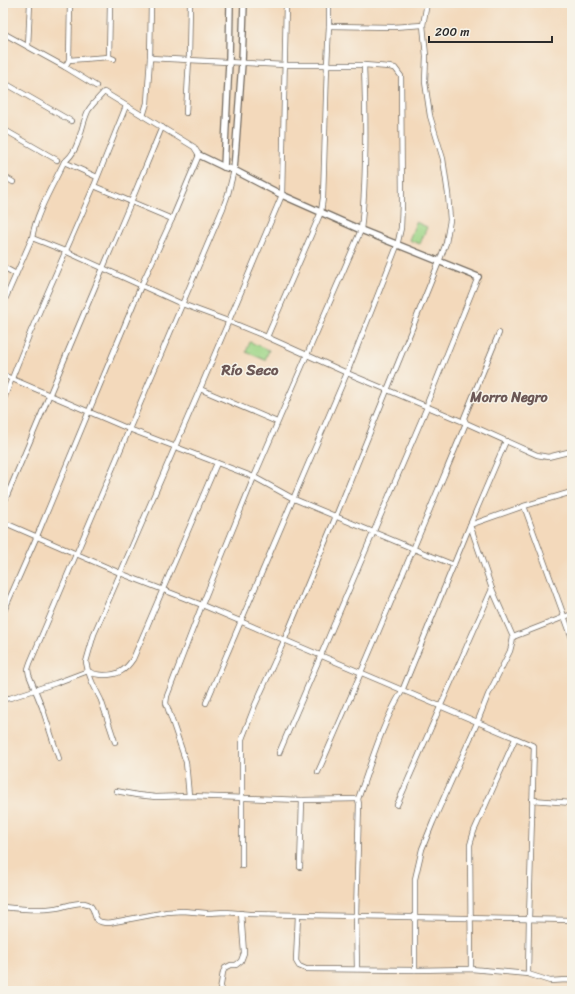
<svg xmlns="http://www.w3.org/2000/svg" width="575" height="994" font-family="Sriracha,sans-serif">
	<rect width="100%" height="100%" fill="#f7f3e8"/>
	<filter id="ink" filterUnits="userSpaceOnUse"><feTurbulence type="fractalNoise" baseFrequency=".025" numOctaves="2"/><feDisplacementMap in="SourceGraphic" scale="8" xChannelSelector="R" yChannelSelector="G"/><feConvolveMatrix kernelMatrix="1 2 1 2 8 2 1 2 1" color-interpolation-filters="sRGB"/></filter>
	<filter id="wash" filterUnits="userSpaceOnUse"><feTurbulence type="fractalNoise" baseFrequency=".012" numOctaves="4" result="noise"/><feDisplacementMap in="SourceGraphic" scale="16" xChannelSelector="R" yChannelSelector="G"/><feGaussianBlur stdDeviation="0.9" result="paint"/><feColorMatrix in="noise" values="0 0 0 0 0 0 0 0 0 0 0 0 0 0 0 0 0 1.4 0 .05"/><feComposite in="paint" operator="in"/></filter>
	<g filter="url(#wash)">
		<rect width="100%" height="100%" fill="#f3d9bb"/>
		<g fill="#9ed587" stroke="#648059">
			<path d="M 416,222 L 427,227 L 420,244 L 409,240 Z"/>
			<path d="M 250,342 L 269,350 L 265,360 L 246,352 Z"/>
		</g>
	</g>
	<g filter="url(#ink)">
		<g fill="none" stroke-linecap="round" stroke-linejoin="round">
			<defs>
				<g id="minor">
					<path d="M 329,26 L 393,27 L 423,25"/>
					<path d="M 3,33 L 65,67 L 96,86"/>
					<path d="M 28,47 L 30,3"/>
					<path d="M 109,57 L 110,3"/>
					<path d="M 150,58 L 151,3"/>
					<path d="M 69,60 L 70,3"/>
					<path d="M 65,67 L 69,60 L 109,57 L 114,59"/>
					<path d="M 3,82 L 71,121"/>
					<path d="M 186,113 L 189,59 L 190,3"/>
					<path d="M 143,116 L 147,103 L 150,58 L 285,65 L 364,65 L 389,67 L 395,68 L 401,76 L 402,203 L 401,228 L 397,246 L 347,373 L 206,703"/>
					<path d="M 3,129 L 57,160"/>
					<path d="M 64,162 L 97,177"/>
					<path d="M 3,176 L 13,182"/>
					<path d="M 94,186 L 172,219"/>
					<path d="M 32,238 L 65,251 L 182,304 L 228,321 L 267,337 L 347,373 L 466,423 L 537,455 L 548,457 L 572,451"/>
					<path d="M 3,267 L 16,274"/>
					<path d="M 3,304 L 32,238 C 36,213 53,185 64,162 C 80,151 80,128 88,111 C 92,104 99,98 104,92 L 194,147 L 199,155 L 172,219 L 141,286 L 37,536 L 3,613"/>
					<path d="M 267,337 L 321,212 L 323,198 L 327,65 L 329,26 L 329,3"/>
					<path d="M 3,375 L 129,429 L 254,477 L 294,499 L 414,549 L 454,565"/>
					<path d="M 200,389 L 277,422"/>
					<path d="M 3,401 L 30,333 L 94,186 L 126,106"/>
					<path d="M 3,505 L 103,268 L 131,202 L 162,127"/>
					<path d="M 524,506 L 572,638"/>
					<path d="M 3,522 L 120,573 L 202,605 L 534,746 L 529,919 L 528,974"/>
					<path d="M 513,637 L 492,589 L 470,525 L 524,506 L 572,492"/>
					<path d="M 88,671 C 93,674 98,675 104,675 C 118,675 125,671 133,659 L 217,463"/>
					<path d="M 88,671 L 92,682 L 101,700 L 115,742"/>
					<path d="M 3,699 L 10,698 L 56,683 L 88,671 L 86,662 L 94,634 L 200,389 L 282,195 L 286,3"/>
					<path d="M 279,753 C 329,638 377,522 427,407 L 428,401 L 478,277"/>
					<path d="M 59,759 L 42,707 L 29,675 L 28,669 L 30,663 C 95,511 158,359 223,208 L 228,194 L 234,170"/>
					<path d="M 318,772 C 369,656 417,540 466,423 L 464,418 L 499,333"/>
					<path d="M 116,791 L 137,795 L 156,797 L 189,796 L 302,800 L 358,799"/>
					<path d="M 189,796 L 186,762 L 166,703 L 167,696 L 202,605 L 254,477 L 361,230 C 367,176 366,120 364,65"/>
					<path d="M 532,800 L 572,803"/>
					<path d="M 397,805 L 492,589"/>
					<path d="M 242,866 L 242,739 L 255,705 L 284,641 L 336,516 L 439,262 L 446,243 L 450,220 L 448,194 L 443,159 L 430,116 L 425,82 L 426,56 L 423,25 L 427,3"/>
					<path d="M 300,867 L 302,800"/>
					<path d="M 3,907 C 20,909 39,911 56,908 C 65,907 74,902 84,903 C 98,905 91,920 101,922 C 105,923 110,923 114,922 L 167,912 L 183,911 L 207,913 L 226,912 L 249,914 L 572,920"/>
					<path d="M 298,915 L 296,961 L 299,966 L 306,969 L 415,970 L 471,969 L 528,974 L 550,981 L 567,980 L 572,981"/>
					<path d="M 357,969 L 356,916 L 359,804 L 358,799 C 371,763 382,724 402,691 L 470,525 L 506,441"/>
					<path d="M 471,969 L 470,845 L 474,831 L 515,739"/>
					<path d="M 415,970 L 415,879 L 422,849 L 433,822 L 477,723 L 488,695 L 510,651 L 512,643 L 513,637 L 572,614"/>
					<path d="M 220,991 L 223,972 L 225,968 L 231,965 L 236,965 L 241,961 L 244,953 L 241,913"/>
				</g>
				<g id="tertiary">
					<path d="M 199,155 L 224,167 L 234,170 L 282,195 L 361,230 L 478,277"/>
					<path d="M 224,167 L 229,62 L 230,3"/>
					<path d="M 234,170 L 242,63 L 244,3"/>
				</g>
			</defs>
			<use href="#minor" stroke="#71685d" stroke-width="6"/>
			<use href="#tertiary" stroke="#71685d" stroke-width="8"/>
			<use href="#minor" stroke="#fff" stroke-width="4.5"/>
			<use href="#tertiary" stroke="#fff" stroke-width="5.5"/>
		</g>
	</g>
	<g text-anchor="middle" stroke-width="3" stroke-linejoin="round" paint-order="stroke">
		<g font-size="14" font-weight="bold" fill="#6c5856" stroke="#f7f3e8">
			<text x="509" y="402">Morro Negro</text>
		</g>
		<g font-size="15" font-weight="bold" fill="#6c5856" stroke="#f7f3e8">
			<text x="250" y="375">Río Seco</text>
		</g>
	</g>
	<rect width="575" height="994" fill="none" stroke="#f7f3e8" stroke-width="16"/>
	<path d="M429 36v6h123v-6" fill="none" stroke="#2b2b2b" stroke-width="2"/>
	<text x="435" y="36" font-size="12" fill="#2b2b2b" stroke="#f7f3e8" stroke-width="3" paint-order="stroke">200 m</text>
</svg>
